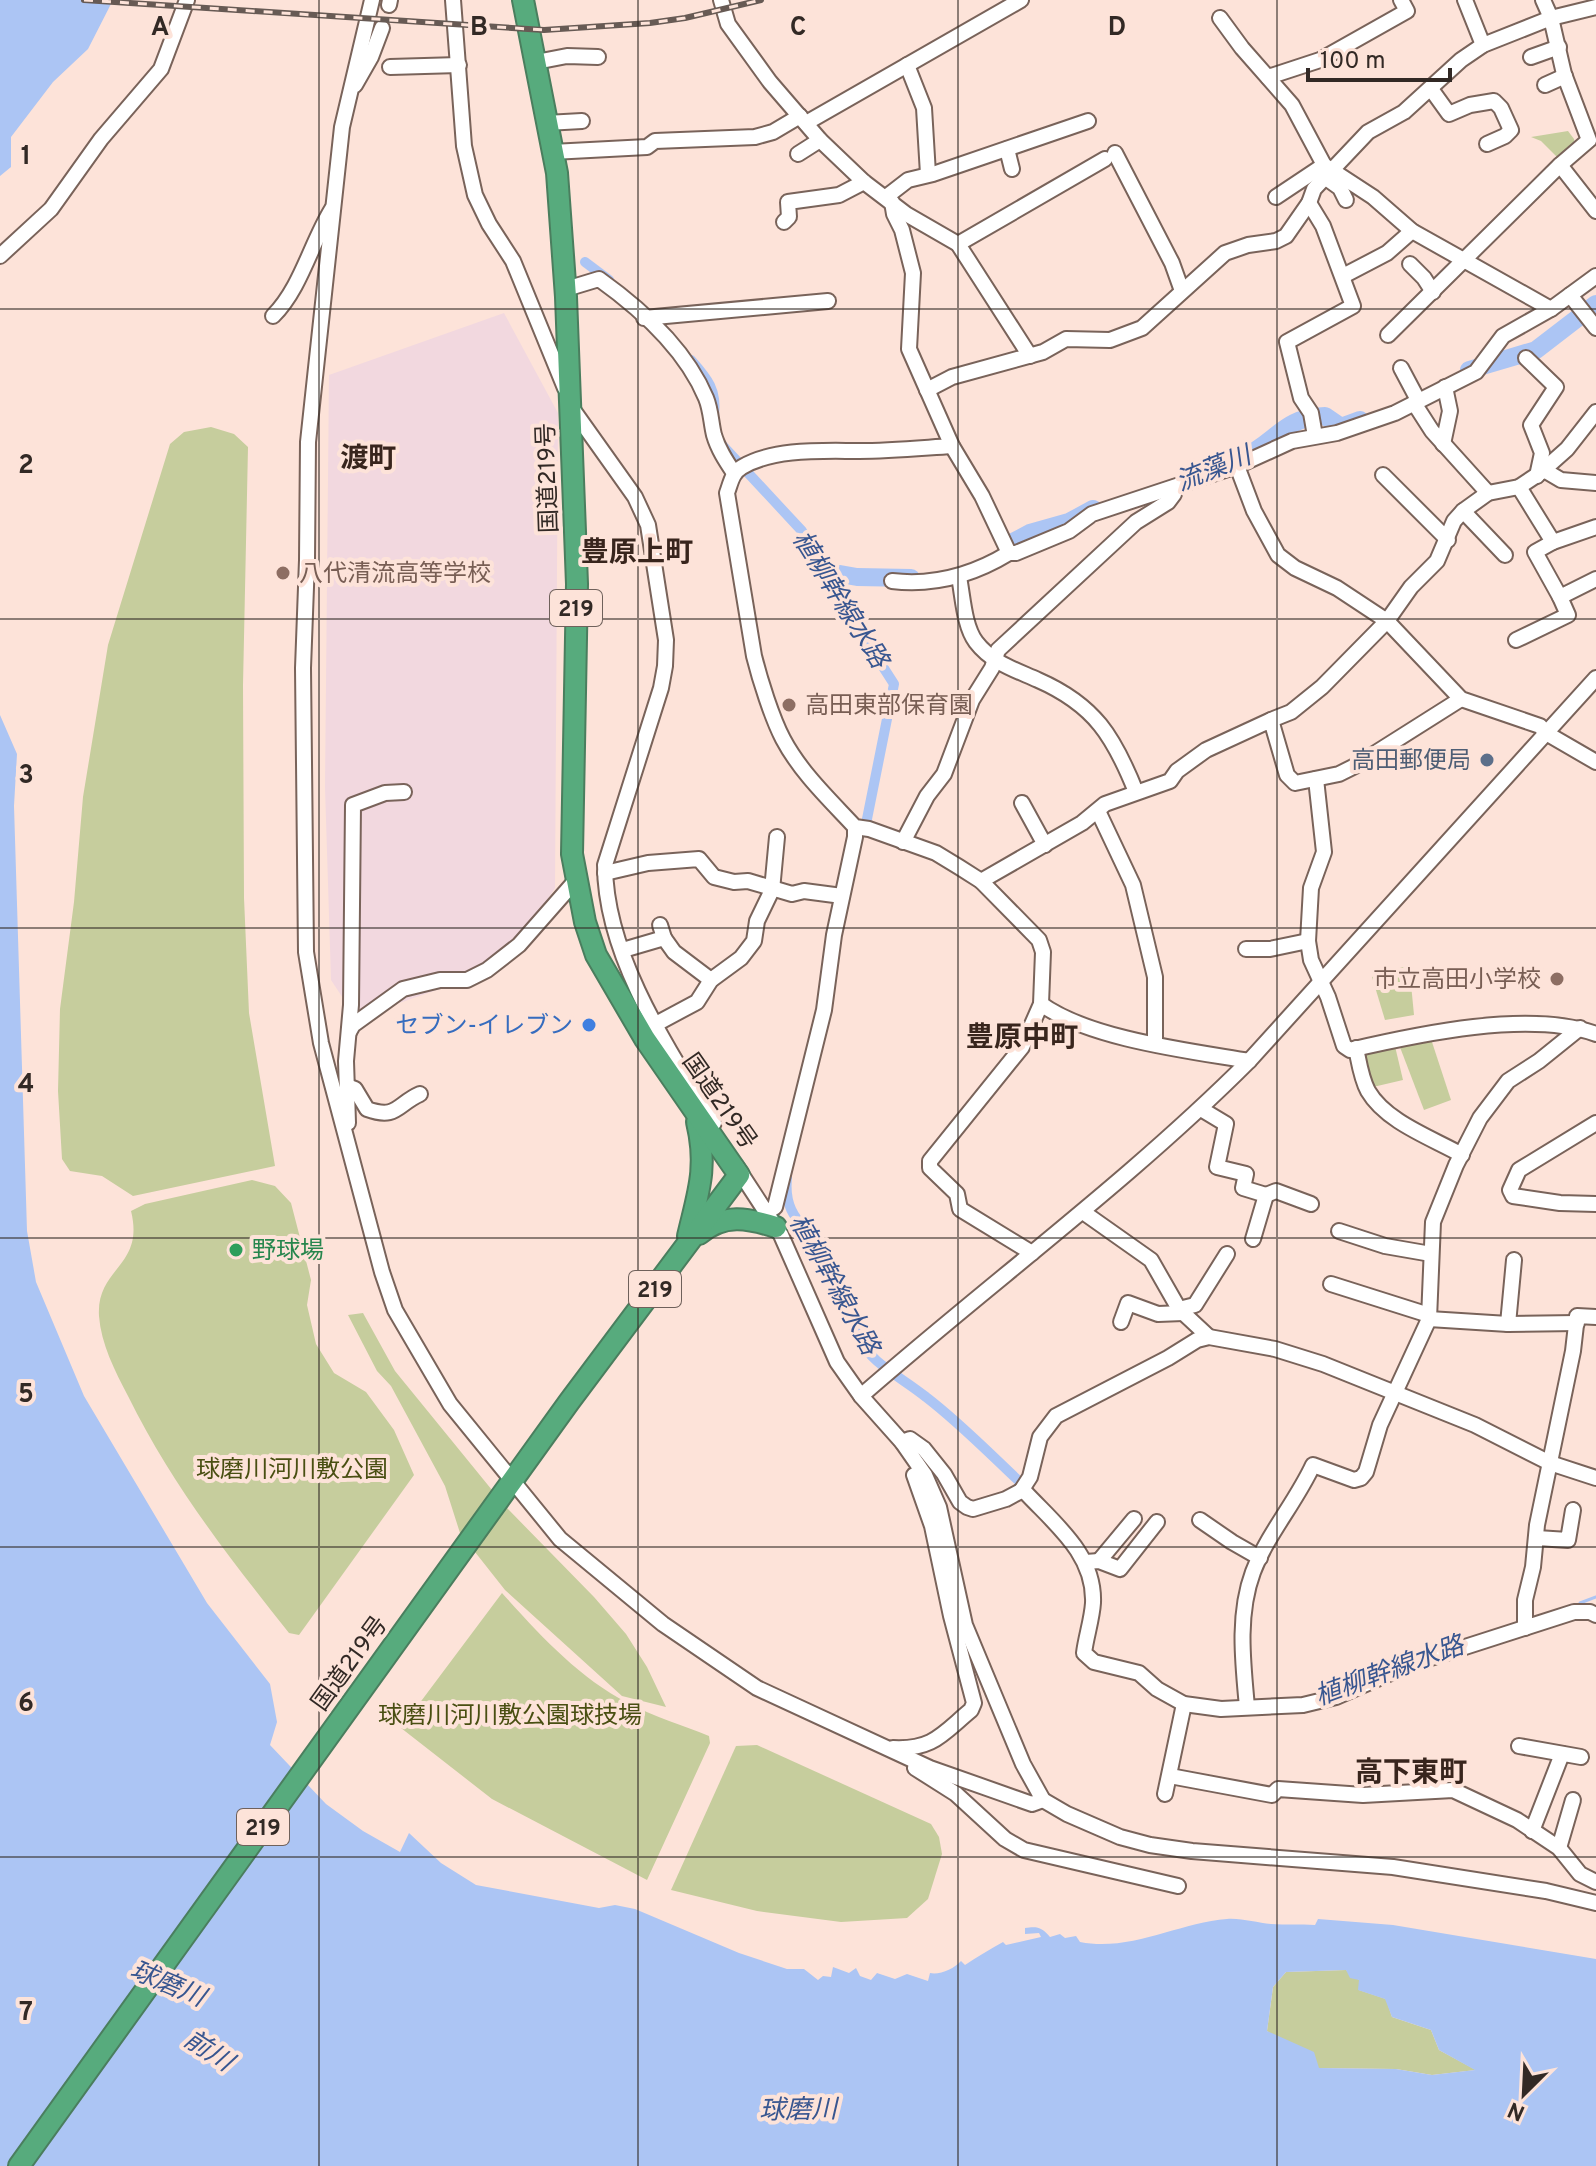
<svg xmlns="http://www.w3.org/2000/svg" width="1596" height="2166" font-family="Overpass,'Noto Sans JP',sans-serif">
	<rect width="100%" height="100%" fill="#fde3d9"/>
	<path fill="#f2d8df" d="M 504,313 L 558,413 L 555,888 L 524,936 L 454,984 L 356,1018 L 331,980 L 325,787 L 329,375 Z"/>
	<g fill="#c6cd9d">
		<path d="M 1568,131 L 1574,139 L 1575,148 L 1561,161 L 1541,141 L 1531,137 Z"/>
		<path d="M 211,427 L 234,434 L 248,447 L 243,685 L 244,898 L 249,1013 L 275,1166 L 133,1196 L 102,1176 L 70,1171 L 62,1159 L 58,1091 L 60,1009 L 74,902 L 83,797 L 108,645 L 170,444 L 184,432 Z"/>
		<path d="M 1403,967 L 1411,984 L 1414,1015 L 1385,1020 L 1372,977 Z"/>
		<path d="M 1430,1036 L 1451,1100 L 1424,1110 L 1398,1042 Z"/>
		<path d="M 1394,1042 L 1403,1080 L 1373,1087 L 1359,1049 Z"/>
		<path d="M 252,1180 L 275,1186 L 291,1203 L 311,1280 L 307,1305 L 316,1344 L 334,1373 L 366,1392 L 394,1430 L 414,1475 L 299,1635 L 289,1633 C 228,1556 172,1485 128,1396 C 115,1371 101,1344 99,1316 C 96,1267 145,1267 131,1211 L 145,1204 Z"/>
		<path d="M 363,1313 L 395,1371 L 505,1506 L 594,1597 L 626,1634 L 647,1667 L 666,1707 L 622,1696 L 505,1590 L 460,1533 L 445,1486 L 391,1386 L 377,1371 L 348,1315 Z"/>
		<path d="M 502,1593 C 540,1635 578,1677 628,1703 C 654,1717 683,1725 709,1736 L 710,1743 L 647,1880 L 492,1799 L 401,1728 Z"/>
		<path d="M 757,1745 L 931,1824 L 939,1837 L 942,1854 L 928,1899 L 907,1918 L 841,1922 L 757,1911 L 671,1890 L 736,1746 Z"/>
		<path d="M 1346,1970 L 1359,1980 L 1359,1990 L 1386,1999 L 1392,2017 L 1431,2030 L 1439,2050 L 1476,2070 L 1432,2075 L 1396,2069 L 1318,2068 L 1267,2031 L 1273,1987 L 1286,1972 Z"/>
	</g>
	<g fill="#acc5f4" fill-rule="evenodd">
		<path d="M 0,0 L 113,0 L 88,49 L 53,82 L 11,137 L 11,167 L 0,176 Z"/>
		<path d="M 0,715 L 17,754 L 14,806 L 27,1231 L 36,1282 L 84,1396 L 207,1603 L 270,1684 L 277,1722 L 270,1745 L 326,1804 L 363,1831 L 400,1852 L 409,1833 L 441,1863 L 476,1885 L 599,1908 L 615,1905 L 635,1909 L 739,1953 L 787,1969 L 804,1969 L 818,1980 L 823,1976 L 831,1977 L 833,1967 L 849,1973 L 856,1968 L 860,1976 L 871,1980 L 877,1973 L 895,1979 L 907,1974 L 928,1981 L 930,1973 C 940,1975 954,1969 961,1961 L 965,1965 C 977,1957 990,1949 1003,1942 L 1006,1945 L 1041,1937 L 1039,1933 L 1025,1934 L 1025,1928 C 1037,1926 1042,1927 1050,1937 L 1060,1934 L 1065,1938 L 1076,1936 L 1080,1942 C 1130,1952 1178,1923 1227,1919 C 1242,1918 1257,1923 1271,1924 C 1286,1925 1300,1924 1315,1925 L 1318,1919 L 1393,1925 L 1596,1959 L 1596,2166 L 0,2166 ZM 1346,1970 L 1350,1978 L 1359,1980 L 1358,1990 L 1385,1999 L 1392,2017 L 1431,2030 L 1439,2050 L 1475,2070 L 1432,2075 L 1396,2069 L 1319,2068 L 1314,2052 L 1267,2031 L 1273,1987 L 1286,1972 Z"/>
	</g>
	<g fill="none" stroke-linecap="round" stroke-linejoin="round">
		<path stroke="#acc5f4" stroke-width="3" d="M 1578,1608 L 1580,1603 L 1596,1597"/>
		<g stroke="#acc5f4" stroke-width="10">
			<path d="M 585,262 L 609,280"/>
			<path d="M 691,360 C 708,379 717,390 714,416"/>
			<path d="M 723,446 L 802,531 L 830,577 L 844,606 L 894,684 L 866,824"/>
			<path d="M 787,1178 C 783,1217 806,1225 822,1252 C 841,1283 849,1337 877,1361 C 892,1374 910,1384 926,1397 C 960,1423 990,1454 1021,1483"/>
		</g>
		<g stroke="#acc5f4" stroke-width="18">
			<path d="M 1469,370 L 1536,350 L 1596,304"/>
			<path d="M 1242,458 C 1277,442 1283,417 1325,416 L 1341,427 L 1360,420"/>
			<path d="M 1011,543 L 1030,533 L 1069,522 L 1093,509"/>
			<path d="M 830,577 L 840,574 L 857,577 L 911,578"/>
		</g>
		<defs>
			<g id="minor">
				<path d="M 372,0 L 342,127 L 308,442 L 307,560 L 303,668 L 306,952 L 321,1043 L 382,1272 L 395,1310 L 450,1404 L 560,1539 L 663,1624 L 757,1688 L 930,1768 L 1032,1804 L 1043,1800"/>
				<path d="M 453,0 L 464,146 L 475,195 L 489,224 L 513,261 L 565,388"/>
				<path d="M 721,0 L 728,24 L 770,82 L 820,140 L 864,182 L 906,214 L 958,244 L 1030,356"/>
				<path d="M 1465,0 L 1483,45"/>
				<path d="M 389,5 L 390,0"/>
				<path d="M 1220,18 L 1242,48 L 1292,105 L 1324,165 L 1373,197 L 1412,231 L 1551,309"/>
				<path d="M 1531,57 L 1559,47"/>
				<path d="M 536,62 L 567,56 L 598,57"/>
				<path d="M 907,65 L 924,108 L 928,174"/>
				<path d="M 390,67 L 459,65"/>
				<path d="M 1268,77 L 1320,60 L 1407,11 L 1401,0"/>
				<path d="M 355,85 L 371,57 L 382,28"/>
				<path d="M 1545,85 L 1565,76"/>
				<path d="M 1431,89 L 1449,114 L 1470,105 L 1494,101 L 1501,108 L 1511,130 L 1505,136 L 1487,144"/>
				<path d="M 546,123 L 582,121"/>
				<path d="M 806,123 L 1021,0"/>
				<path d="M 1007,149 L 1012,169"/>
				<path d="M 552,152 L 647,147 L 655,141 L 755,137 L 773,132 L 800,116"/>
				<path d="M 1115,153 L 1172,263 L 1182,291"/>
				<path d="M 798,154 L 820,140"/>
				<path d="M 1560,165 L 1596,211"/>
				<path d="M 1326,178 L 1340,188 L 1346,200"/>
				<path d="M 886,197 L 908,180 L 933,174 L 1088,121"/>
				<path d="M 1276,197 L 1324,165"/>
				<path d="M 892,202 L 894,214 L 902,230 L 913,273 L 909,349 L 952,446 L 982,496 L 1009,553 L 1016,553 L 1069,531 L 1092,514 L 1237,466 L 1292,441 L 1337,433 L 1395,413 L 1476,372 L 1503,336 L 1551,309 L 1596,276"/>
				<path d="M 1309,203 L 1323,226 L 1353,306 L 1287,342 L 1301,398 L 1311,413 L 1315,436"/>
				<path d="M 784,222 L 789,217 L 788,202 L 839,195 L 864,182"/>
				<path d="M 958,244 L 1105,159"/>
				<path d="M 0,256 L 51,209 L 101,139 L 161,69 L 187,0"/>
				<path d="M 1410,264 L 1424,278 L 1433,292"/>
				<path d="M 1343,276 L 1387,253 L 1412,231"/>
				<path d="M 566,289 L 599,279 C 641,309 686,350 706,398 C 711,410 711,423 714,435 C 718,449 726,461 734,473"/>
				<path d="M 1570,295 L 1596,328"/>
				<path d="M 273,316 C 301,288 311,243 332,209"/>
				<path d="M 644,318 L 828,301"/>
				<path d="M 1388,335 L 1560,165 L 1589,140 L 1564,74 L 1551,18 L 1543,0"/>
				<path d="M 1526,358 L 1556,387 L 1531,425 L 1542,453 L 1537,476"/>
				<path d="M 1401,368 L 1418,400"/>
				<path d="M 927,390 L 952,377 L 1043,352 L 1066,339 L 1110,340 L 1142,328 L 1225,253 L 1248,245 L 1276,241 L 1286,236 L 1309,203 L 1314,189 L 1368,132 L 1404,112 L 1461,60 L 1483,45 L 1551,18 L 1596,7"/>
				<path d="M 1414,403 L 1432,431 L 1488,493"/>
				<path d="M 571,407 L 635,497 L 648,525 L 666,640 L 665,666 L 661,688 L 605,865 C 605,955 668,1049 714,1123"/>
				<path d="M 1443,444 L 1450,411 L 1445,387"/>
				<path d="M 952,446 C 921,448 890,451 859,451 C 823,451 774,448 742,467 C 732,473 731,482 727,493 L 754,656 C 760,680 772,718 783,739 C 801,773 830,800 855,827 L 869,829 L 936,853 L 959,867 L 981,881 L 1039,940 L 1043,952 L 1041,1004 L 1022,1047 L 930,1161 L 930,1168 L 957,1194 L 960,1209 L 1032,1253"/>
				<path d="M 1237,466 L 1254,511 L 1278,555 L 1295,568 L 1337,588 L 1387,621 L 1461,699 L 1540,726 L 1546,733 L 1596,762"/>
				<path d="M 1544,470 L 1561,480 L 1596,483"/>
				<path d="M 1383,475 L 1448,540"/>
				<path d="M 1519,487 L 1553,542 L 1596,527"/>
				<path d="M 1463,511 L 1505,555"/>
				<path d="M 1553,542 L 1535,552 L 1560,597 L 1596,579"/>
				<path d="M 959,577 C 963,597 964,626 976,642 C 992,663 1016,670 1038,680 C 1095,705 1114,737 1136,792"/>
				<path d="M 892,581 C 935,586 973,575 1009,553"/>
				<path d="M 1516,640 L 1568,615 L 1560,597"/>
				<path d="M 1271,720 L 1291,712 L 1322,687 L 1387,621 L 1411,587 L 1437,561 L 1454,521 L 1463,511 L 1488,493 L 1519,487 L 1540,473 L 1567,449 L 1596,412"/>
				<path d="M 1316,779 L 1324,852 L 1311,888 L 1308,941 L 1311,960 L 1328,997 L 1344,1046 L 1350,1050 C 1419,1034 1529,1010 1596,1034"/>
				<path d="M 1022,803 L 1045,845"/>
				<path d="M 1098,811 L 1133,885 L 1155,977 L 1155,1044"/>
				<path d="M 903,842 L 927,796 L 944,774 L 972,700 L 992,668 L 998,650 L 1136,522 L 1168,502 L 1174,494 L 1175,487"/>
				<path d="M 605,873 L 648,863 L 699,859 L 714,877 L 734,882 L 748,881 L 792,894 L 804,891 L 842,896"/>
				<path d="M 981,881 L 1082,823 L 1105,804 L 1170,781 L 1177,771 L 1206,750 L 1271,720 L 1287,775 L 1295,783 L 1339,774 L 1355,766 L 1461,699"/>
				<path d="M 664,938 L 674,952 L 711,980"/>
				<path d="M 1246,949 L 1270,949 L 1308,941"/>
				<path d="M 623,950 L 664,938 L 660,925"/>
				<path d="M 1041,1004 C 1089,1039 1190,1051 1249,1061"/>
				<path d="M 654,1025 L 697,1002 L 711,980 L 741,958 L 754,941 L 757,921 L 772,890 L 777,837"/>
				<path d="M 349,1032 L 353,1025 L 403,989 L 440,980 L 467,980 L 487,970 L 519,945 L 577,879"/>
				<path d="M 1356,1048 C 1359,1062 1361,1078 1368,1091 C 1386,1122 1432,1138 1462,1155"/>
				<path d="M 347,1086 L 355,1089 L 367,1109 C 397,1120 397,1104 420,1094"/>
				<path d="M 1201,1109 L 1226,1124 L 1217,1167 L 1246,1174 L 1243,1188 L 1266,1195 L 1253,1239"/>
				<path d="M 348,1123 L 346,1061 L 351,1005 L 353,805 L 385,793 L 404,792"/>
				<path d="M 1596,1123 L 1519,1170 L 1510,1190 L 1513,1196 L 1560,1203 L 1596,1204"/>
				<path d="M 736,1166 L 781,1235 L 837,1362 L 861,1396 L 902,1442 L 925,1475 L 939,1507 L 965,1625 L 1023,1764 L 1043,1800 L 1067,1814 L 1120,1837 L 1150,1845 L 1192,1851 L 1393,1867 L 1546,1891 L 1596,1903"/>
				<path d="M 1266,1195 L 1276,1191 L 1311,1204"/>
				<path d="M 767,1212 L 775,1207 L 824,1010 L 834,935 L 855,837 L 855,827"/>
				<path d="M 1083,1212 L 1151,1260 L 1179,1309 L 1209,1337"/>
				<path d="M 1339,1231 L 1385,1246 L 1431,1254"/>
				<path d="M 1331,1284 L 1429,1315"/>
				<path d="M 1179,1309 L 1195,1305 L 1227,1254"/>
				<path d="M 1429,1319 L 1508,1324 L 1577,1323"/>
				<path d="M 1121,1322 L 1128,1303 L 1158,1314 L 1183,1313"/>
				<path d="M 1508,1324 L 1514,1260"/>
				<path d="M 861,1396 C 990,1283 1128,1182 1249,1061 L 1596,678"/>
				<path d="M 902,1442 L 910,1439 L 924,1449 L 944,1474 L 960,1502 L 967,1507 L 973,1509 L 1006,1499 L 1021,1491 L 1026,1493 C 1056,1525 1095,1555 1093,1603 C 1092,1619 1086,1637 1084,1653 L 1094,1662 L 1139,1673 L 1157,1689 L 1184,1704 L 1221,1709 L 1303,1705 L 1336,1697 L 1409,1665 L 1574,1612 L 1590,1612 L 1596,1615"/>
				<path d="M 1021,1491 L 1030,1477 L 1040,1437 L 1056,1416 L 1168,1358 L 1197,1340 L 1209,1337 L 1275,1349 L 1323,1364 L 1475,1425 L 1550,1463 L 1596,1478"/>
				<path d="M 1200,1520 L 1232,1542 L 1260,1558"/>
				<path d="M 1537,1538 L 1568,1540 L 1573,1510"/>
				<path d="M 1099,1561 L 1134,1519"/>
				<path d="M 1086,1562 L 1099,1561 L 1120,1569 L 1157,1522"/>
				<path d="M 1525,1628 L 1525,1600 L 1533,1567 L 1537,1525 L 1573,1351 L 1577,1316 L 1596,1317"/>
				<path d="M 1247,1707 C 1243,1663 1237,1615 1253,1572 C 1267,1535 1296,1502 1313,1465 L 1354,1480 L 1361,1478 L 1366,1472 L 1380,1425 L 1429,1319 L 1433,1222 L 1456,1165 L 1480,1118 L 1508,1081 L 1539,1061 L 1580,1028"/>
				<path d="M 1519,1746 L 1581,1757"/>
				<path d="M 893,1748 C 933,1750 942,1734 971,1710 L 974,1703 L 951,1616 L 932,1526 L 914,1475"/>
				<path d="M 915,1768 L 956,1794 L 1005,1839 L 1024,1850 L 1178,1886"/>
				<path d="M 1170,1776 L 1272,1795 L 1278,1789 L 1363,1795 L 1453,1790 L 1517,1820 L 1559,1848 L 1580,1874 L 1596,1882"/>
				<path d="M 1165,1794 L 1184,1704"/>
				<path d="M 1532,1831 L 1562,1754"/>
				<path d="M 1559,1848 L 1573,1800"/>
			</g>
			<g id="highway">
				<path d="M 699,1234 C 724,1213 748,1218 776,1227"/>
				<path d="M 688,1236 C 698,1193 708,1168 697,1122"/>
				<path d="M 19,2166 L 569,1402 L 739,1175 L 645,1039 L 596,955 L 585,922 L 572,854 L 577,584 L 566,297 L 557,173 L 523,0"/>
			</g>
		</defs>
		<use href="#minor" stroke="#79635a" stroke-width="18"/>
		<use href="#highway" stroke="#4a7e5e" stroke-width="24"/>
		<use href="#minor" stroke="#fff" stroke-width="14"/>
		<use href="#highway" stroke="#57ab7d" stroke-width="20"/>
		<defs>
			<path id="rail" d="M 84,0 L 544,30 L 650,23 L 685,18 L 761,0"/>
		</defs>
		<use href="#rail" stroke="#675a54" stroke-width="6"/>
		<use href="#rail" stroke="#fde3d9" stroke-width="3" stroke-dasharray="9" stroke-linecap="butt"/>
	</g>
	<path fill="none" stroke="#322925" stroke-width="2" stroke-opacity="0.55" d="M 319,0 L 319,2166M 638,0 L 638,2166M 958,0 L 958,2166M 1277,0 L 1277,2166M 0,309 L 1596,309M 0,619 L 1596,619M 0,928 L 1596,928M 0,1238 L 1596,1238M 0,1547 L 1596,1547M 0,1857 L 1596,1857"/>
	<g fill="#8d6e63" stroke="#fde3d9" stroke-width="3">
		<circle cx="283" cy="573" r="8"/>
		<circle cx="789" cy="705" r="8"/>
		<circle cx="1557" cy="979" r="8"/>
	</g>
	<circle fill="#5c6f8a" stroke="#fde3d9" stroke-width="3" cx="1487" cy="760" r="8"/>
	<circle fill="#3f7fe0" stroke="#fde3d9" stroke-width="3" cx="589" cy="1025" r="8"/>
	<circle fill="#2e9e5b" stroke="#fde3d9" stroke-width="3" cx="236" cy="1250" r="8"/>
	<g text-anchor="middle" stroke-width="8" stroke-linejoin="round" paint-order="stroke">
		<g fill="#fde3d9" stroke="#6f615b" stroke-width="2">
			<rect x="550" y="590" width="52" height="36" rx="6"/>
			<rect x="629" y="1271" width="52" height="36" rx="6"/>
			<rect x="237" y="1809" width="52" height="36" rx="6"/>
		</g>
		<g font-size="22" font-weight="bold" fill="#322925">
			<text x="576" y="616">219</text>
			<text x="655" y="1297">219</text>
			<text x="263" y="1835">219</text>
		</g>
		<g font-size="24" fill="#322925" stroke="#fde3d9">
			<text transform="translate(547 478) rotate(-92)" y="8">国道219号</text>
			<text transform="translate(720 1101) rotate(55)" y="8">国道219号</text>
			<text transform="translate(349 1663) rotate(-54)" y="8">国道219号</text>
		</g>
		<g font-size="24" fill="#785e54" stroke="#fde3d9" text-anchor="start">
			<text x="299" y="581">八代清流高等学校</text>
			<text x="805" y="713">高田東部保育園</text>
			<text x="1541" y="987" text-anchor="end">市立高田小学校</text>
		</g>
		<g font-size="24" fill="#4e5e75" stroke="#fde3d9" text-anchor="end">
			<text x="1471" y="768">高田郵便局</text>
		</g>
		<g font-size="24" fill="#366cbe" stroke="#fde3d9" text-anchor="end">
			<text x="573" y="1033">セブン-イレブン</text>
		</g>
		<g font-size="24" fill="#27864d" stroke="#fde3d9" text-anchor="start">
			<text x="252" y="1258">野球場</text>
		</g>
		<g font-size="24" fill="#494f12" stroke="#fde3d9">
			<text x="292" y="1477">球磨川河川敷公園</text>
			<text x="510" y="1723">球磨川河川敷公園球技場</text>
		</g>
		<g font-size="26" font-style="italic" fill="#385690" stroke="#fde3d9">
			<text transform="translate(1213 468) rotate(-22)" y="9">流藻川</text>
			<text transform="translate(841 599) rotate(58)" y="9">植柳幹線水路</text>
			<text transform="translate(835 1284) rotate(61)" y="9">植柳幹線水路</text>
			<text transform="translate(1389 1670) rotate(-20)" y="9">植柳幹線水路</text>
			<text transform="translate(168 1983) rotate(23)" y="9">球磨川</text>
			<text transform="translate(209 2050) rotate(33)" y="9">前川</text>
			<text transform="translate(798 2109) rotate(-1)" y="9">球磨川</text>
		</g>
		<g font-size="28" font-weight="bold" fill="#38251d" stroke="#fde3d9">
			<text x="368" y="467">渡町</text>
			<text x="637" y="561">豊原上町</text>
			<text x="1022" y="1046">豊原中町</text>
			<text x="1411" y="1781">高下東町</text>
		</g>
	</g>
	<g font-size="26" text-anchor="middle" font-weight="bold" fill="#322925" stroke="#fde3d9" stroke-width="8" stroke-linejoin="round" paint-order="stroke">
		<text x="160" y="35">A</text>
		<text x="479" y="35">B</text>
		<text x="798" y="35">C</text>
		<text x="1117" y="35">D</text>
		<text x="26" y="164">1</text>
		<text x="26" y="473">2</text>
		<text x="26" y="783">3</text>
		<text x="26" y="1092">4</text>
		<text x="26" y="1402">5</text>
		<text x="26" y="1711">6</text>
		<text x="26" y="2020">7</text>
	</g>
	<g transform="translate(1524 2094) rotate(204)" stroke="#fde3d9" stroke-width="6" paint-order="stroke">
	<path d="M0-6L14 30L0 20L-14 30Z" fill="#322925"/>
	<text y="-12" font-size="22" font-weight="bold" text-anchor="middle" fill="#322925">N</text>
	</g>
	<path d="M1308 68v12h142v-12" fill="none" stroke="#322925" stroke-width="4"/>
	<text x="1320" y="68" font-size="24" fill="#322925" stroke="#fde3d9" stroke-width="6" paint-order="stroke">100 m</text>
</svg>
